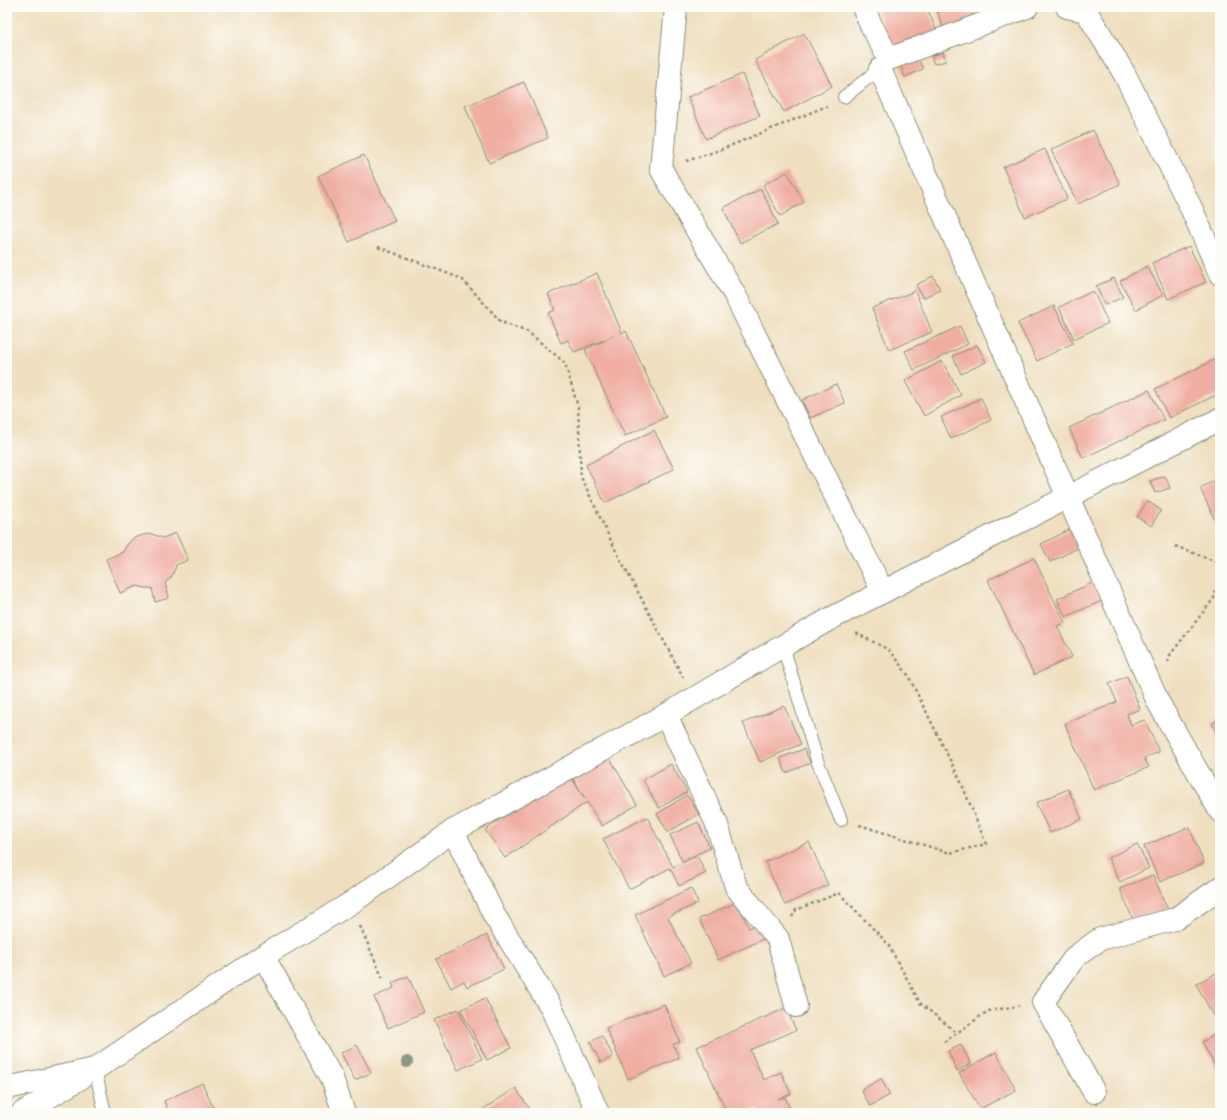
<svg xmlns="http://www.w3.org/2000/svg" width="1227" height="1120" font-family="'EB Garamond',serif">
	<rect width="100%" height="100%" fill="#fdfcf7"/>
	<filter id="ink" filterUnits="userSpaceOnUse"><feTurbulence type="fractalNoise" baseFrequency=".025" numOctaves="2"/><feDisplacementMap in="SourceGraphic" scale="8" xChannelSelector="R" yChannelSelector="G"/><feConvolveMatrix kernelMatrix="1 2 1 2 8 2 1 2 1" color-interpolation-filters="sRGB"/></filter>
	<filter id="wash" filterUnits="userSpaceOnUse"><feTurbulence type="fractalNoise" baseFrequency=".012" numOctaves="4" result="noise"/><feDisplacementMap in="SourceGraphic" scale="16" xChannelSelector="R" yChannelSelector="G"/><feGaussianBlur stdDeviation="0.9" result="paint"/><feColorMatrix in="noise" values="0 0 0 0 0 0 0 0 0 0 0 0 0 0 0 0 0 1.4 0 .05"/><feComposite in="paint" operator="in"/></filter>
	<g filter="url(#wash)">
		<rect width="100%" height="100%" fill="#efdfbf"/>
		<g id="blocks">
			<g fill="#f0aea2">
				<path d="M 878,7 L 927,7 L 938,35 L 895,53 L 876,8 Z"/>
				<path d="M 936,7 L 970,7 L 975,22 L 945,33 Z"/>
				<path d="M 804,33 L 832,86 L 784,112 L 755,60 Z"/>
				<path d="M 943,52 L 946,61 L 934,64 L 931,56 Z"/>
				<path d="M 918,58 L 923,69 L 905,77 L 900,65 Z"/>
				<path d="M 742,74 L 760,116 L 706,139 L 688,97 Z"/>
				<path d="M 524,82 L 548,138 L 489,163 L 465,106 Z"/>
				<path d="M 1093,130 L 1120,184 L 1078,204 L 1051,150 Z"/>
				<path d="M 1045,149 L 1067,199 L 1025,217 L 1003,167 Z"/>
				<path d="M 364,155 L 395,221 L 349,242 L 318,176 Z"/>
				<path d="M 787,172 L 804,202 L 780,216 L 763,185 Z"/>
				<path d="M 761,189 L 778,224 L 740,243 L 723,208 Z"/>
				<path d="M 1189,246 L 1206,282 L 1168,299 L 1152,263 Z"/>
				<path d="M 1147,266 L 1163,295 L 1136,310 L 1120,281 Z"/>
				<path d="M 597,273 L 622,333 L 626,331 L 666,417 L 625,436 L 585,350 L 613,336 L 574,352 L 568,340 L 561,343 L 548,313 L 555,310 L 548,294 Z"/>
				<path d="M 933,276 L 940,289 L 923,298 L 916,285 Z"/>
				<path d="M 1114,278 L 1123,297 L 1105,305 L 1096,286 Z"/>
				<path d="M 915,291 L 932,332 L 889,350 L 872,308 Z"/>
				<path d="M 1093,291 L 1108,323 L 1074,339 L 1059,307 Z"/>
				<path d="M 1054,306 L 1073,343 L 1037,361 L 1018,323 Z"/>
				<path d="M 960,326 L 968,344 L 914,370 L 905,351 Z"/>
				<path d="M 977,345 L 986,362 L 961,374 L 953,356 Z"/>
				<path d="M 1220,357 L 1220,393 L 1169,418 L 1155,389 Z"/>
				<path d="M 942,361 L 961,395 L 924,416 L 905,381 Z"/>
				<path d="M 836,384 L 845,403 L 810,418 L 802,400 Z"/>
				<path d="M 1149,390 L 1164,420 L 1083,458 L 1069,428 Z"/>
				<path d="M 981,398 L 991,420 L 951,439 L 941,417 Z"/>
				<path d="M 654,430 L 674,469 L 605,503 L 586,465 Z"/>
				<path d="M 1165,476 L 1170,488 L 1155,493 L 1150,481 Z"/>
				<path d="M 1220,478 L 1220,531 L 1200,488 Z"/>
				<path d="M 1147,501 L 1161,510 L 1151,526 L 1137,517 Z"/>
				<path d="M 1073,528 L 1082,546 L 1050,562 L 1041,544 Z"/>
				<path d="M 176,533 L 188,560 L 176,565 L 175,569 L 171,578 L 165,583 L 169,598 L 155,602 L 152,588 L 146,588 L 137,586 L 120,593 L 106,559 L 123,552 L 127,545 L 134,538 L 143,535 L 152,534 L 163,538 Z"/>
				<path d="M 1034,558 L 1065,623 L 1057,626 L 1072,657 L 1034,675 L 988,580 Z"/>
				<path d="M 1096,581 L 1104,600 L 1065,617 L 1057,599 Z"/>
				<path d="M 1127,676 L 1140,709 L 1127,714 L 1131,725 L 1145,720 L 1159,752 L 1144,758 L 1149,767 L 1094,790 L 1065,724 L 1117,702 L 1109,684 Z"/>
				<path d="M 784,706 L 801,744 L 760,762 L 743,723 Z"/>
				<path d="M 1220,719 L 1220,741 L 1212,723 Z"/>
				<path d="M 804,749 L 810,763 L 786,773 L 780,758 Z"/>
				<path d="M 609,757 L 637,805 L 602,826 L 587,802 L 505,858 L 485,830 L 568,773 L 585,799 L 573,778 Z"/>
				<path d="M 671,764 L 687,792 L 659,808 L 643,780 Z"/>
				<path d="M 1068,789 L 1082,819 L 1050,833 L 1036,803 Z"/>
				<path d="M 687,795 L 699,814 L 668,832 L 657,814 Z"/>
				<path d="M 647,817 L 673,867 L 697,856 L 706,873 L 679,886 L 670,868 L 629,889 L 603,839 Z"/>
				<path d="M 698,822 L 710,848 L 682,861 L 670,835 Z"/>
				<path d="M 1189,827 L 1204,863 L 1160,882 L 1144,846 Z"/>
				<path d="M 809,842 L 828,885 L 785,905 L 765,862 Z"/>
				<path d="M 1137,844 L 1149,868 L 1120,882 L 1108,858 Z"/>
				<path d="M 1153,875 L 1168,910 L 1135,924 L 1120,889 Z"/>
				<path d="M 691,888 L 698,903 L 668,917 L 691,963 L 664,976 L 635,915 Z"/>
				<path d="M 737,902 L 749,928 L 757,925 L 763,939 L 718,960 L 699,919 Z"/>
				<path d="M 487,935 L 504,969 L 467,987 L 464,981 L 451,988 L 436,959 Z"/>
				<path d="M 1220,971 L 1220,1013 L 1214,1017 L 1196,984 Z"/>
				<path d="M 408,976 L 424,1012 L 388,1028 L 374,997 L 394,988 L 392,983 Z"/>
				<path d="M 485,998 L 511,1048 L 487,1060 L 461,1010 Z"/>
				<path d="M 664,1004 L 680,1042 L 673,1044 L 679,1058 L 628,1079 L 606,1028 Z"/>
				<path d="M 786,1008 L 796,1030 L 750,1050 L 764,1080 L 781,1072 L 791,1094 L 778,1099 L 785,1097 L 792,1113 L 760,1113 L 758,1108 L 746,1113 L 727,1113 L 697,1047 Z"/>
				<path d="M 458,1009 L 482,1059 L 458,1070 L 434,1020 Z"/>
				<path d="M 1220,1032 L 1220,1075 L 1202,1042 Z"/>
				<path d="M 602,1036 L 613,1056 L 601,1063 L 590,1042 Z"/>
				<path d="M 357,1045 L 371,1073 L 355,1080 L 341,1053 Z"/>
				<path d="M 961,1045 L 971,1064 L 957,1071 L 948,1051 Z"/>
				<path d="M 996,1052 L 1016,1090 L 980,1109 L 959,1073 Z"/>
				<path d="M 881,1079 L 890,1095 L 870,1106 L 861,1090 Z"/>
				<path d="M 202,1083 L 216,1113 L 169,1113 L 164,1101 Z"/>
				<path d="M 516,1088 L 532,1113 L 477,1113 Z"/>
				<path d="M 164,1109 L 166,1113 L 154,1113 Z"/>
			</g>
		</g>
	</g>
	<g filter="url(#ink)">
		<use href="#blocks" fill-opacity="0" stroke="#878e7a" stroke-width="1"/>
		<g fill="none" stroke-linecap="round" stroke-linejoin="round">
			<defs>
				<g id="lane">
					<path d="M 844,97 L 883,66"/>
					<path d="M 783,646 L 817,760 L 841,820"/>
					<path d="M 95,1069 L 105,1113"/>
				</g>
				<g id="street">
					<path d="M 676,7 L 661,169 L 736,297 L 883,592"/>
					<path d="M 863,7 L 870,23 L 889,59 L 1027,7"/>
					<path d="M 1067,7 L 1086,11 L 1124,73 L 1192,210 L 1220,274"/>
					<path d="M 880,69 L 1158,702 L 1220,811"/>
					<path d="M 666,715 L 716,822 L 736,887 L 778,939 L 796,1006"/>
					<path d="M 453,831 L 494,915 L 551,1007 L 598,1113"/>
					<path d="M 263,956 L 332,1078 L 344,1113"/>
					<path d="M 7,1088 L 95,1069 L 263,956 L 351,903 L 453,831 L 666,715 L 769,654 L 828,620 L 1220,419"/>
					<path d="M 1094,1092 L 1043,1002 L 1075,957 L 1100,939 L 1175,919 L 1220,888"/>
					<path d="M 22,1113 L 81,1078"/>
				</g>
			</defs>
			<use href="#lane" stroke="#878e7a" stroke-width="14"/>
			<use href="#street" stroke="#878e7a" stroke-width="24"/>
			<g stroke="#878e7a" stroke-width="2.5" stroke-dasharray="3 3" stroke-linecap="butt">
				<path d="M 686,161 L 720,150 L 827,106"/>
				<path d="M 378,247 L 462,279 L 501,322 L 528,332 L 565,363 L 578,407 L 581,477 L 614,547 L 683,677"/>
				<path d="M 1175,546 L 1214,561 L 1220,570"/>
				<path d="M 856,633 L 889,650 L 908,675 L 961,782 L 986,844 L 950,853 L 859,825"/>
				<path d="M 1168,662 L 1170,655 L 1214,598 L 1220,575"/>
				<path d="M 792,917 L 796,910 L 839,893 L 888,944 L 920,1003 L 957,1033"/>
				<path d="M 360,926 L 383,979"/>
				<path d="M 944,1042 L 988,1011 L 1019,1006"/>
			</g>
			<use href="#lane" stroke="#fff" stroke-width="12"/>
			<use href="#street" stroke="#fff" stroke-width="22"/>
		</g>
		<circle fill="#8a9b81" cx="407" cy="1062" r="6"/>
	</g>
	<rect width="1227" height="1120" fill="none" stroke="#fdfcf7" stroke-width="24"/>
</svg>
